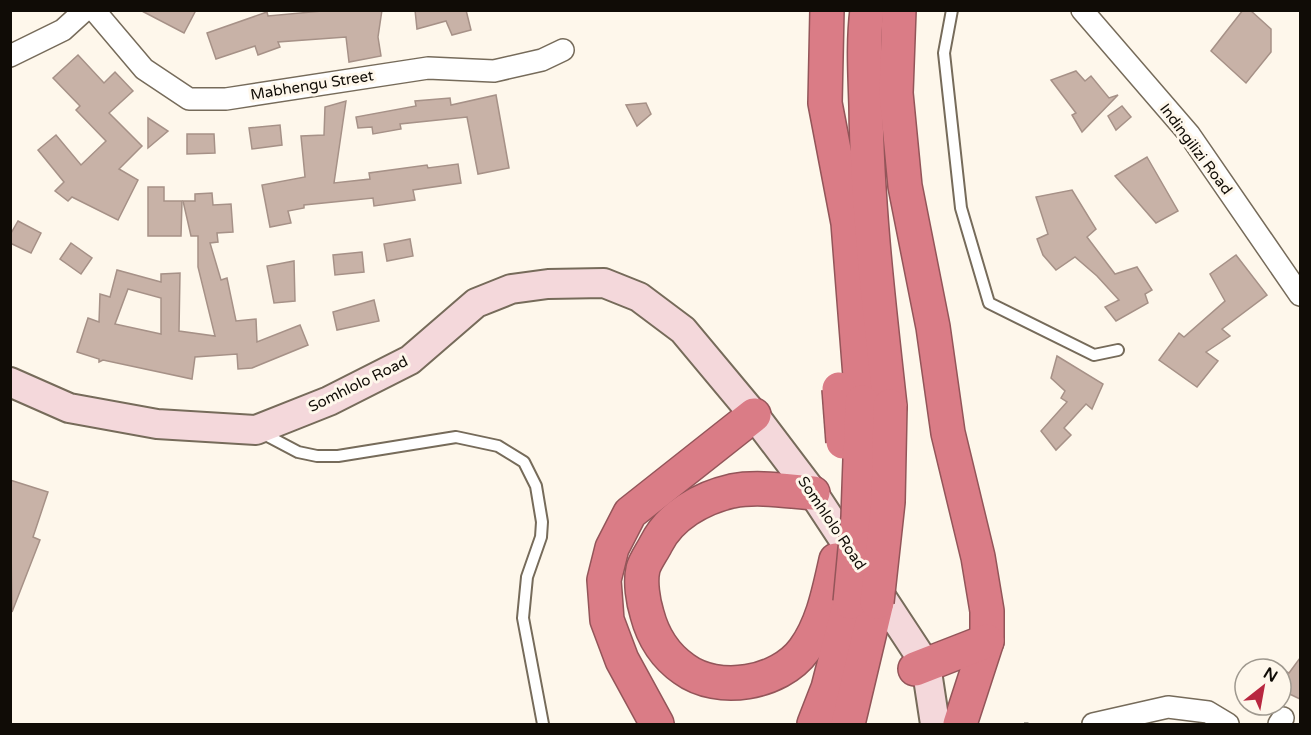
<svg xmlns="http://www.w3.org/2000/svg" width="1311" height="735" font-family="'Varela Round',sans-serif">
	<rect width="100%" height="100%" fill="#fef7eb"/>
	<g fill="#c8b2a7" stroke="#a69187" stroke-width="1.5" fill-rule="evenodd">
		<path d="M 140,10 L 196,10 L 184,33 Z"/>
		<path d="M 333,10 L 382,10 L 378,37 L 381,56 L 349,62 L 346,37 L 278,42 L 280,47 L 258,55 L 255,46 L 216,59 L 207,33 L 267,12 L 268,16 Z"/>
		<path d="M 415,10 L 466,10 L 471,30 L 452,35 L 446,21 L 417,29 Z"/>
		<path d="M 1243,10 L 1250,10 L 1271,29 L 1271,52 L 1246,83 L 1211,51 Z"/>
		<path d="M 78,55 L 104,83 L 115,72 L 133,91 L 109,113 L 142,146 L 119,169 L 138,180 L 118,220 L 72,197 L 68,201 L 55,191 L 64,182 L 38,150 L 56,135 L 81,165 L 106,141 L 76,110 L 80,106 L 53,78 Z"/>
		<path d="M 1076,71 L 1085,81 L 1091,76 L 1109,98 L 1118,95 L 1082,132 L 1072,115 L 1076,113 L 1051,80 Z"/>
		<path d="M 496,95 L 509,168 L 478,174 L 467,117 L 400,124 L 401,129 L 373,134 L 372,127 L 358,128 L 356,117 L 416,106 L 415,101 L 450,98 L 451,105 Z"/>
		<path d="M 346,101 L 334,183 L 370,179 L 369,173 L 427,165 L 428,168 L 458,164 L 461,183 L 413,190 L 415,200 L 374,206 L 373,198 L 304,205 L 304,208 L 288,211 L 291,223 L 270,227 L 262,185 L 305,177 L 301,136 L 324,135 L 325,107 Z"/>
		<path d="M 646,103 L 651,114 L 637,126 L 626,105 Z"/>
		<path d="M 1122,106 L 1131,117 L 1116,130 L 1108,116 Z"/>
		<path d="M 148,118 L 168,131 L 148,148 Z"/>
		<path d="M 280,125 L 282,145 L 252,149 L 249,128 Z"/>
		<path d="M 187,134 L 214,134 L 215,153 L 187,154 Z"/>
		<path d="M 1147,157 L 1178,211 L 1156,223 L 1115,176 Z"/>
		<path d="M 148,187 L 164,187 L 164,201 L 182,201 L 181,236 L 148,236 Z"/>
		<path d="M 1072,190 L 1096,229 L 1087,237 L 1115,274 L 1137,267 L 1152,290 L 1145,294 L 1148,303 L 1116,321 L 1105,307 L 1119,300 L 1097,276 L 1075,257 L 1056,270 L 1043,255 L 1037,239 L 1048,234 L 1036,197 Z"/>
		<path d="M 212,193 L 213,205 L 231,204 L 233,232 L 217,233 L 218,242 L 210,243 L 221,280 L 227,278 L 236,321 L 256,319 L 257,342 L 300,325 L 308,345 L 252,368 L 238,369 L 237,354 L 195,357 L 192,379 L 103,360 L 99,362 L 99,359 L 77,352 L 88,318 L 99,322 L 100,294 L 110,297 L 117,270 L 161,282 L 161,274 L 180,273 L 179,331 L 215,336 L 198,267 L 198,236 L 191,236 L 183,201 L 195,201 L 195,194 ZM 128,289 L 161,298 L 161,334 L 115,324 Z"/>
		<path d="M 18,221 L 41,233 L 31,253 L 10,243 L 10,235 Z"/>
		<path d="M 410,239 L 413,256 L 387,261 L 384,244 Z"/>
		<path d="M 71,243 L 92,258 L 81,274 L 60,259 Z"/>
		<path d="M 362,252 L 364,272 L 335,275 L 333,255 Z"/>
		<path d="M 1236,255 L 1267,295 L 1222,329 L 1230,336 L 1206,352 L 1218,361 L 1197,387 L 1159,360 L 1179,333 L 1184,337 L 1225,301 L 1210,274 Z"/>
		<path d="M 294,261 L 295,301 L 274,303 L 267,266 Z"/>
		<path d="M 374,300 L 379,321 L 337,330 L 333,312 Z"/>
		<path d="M 1057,356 L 1103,384 L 1092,409 L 1086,404 L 1064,428 L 1071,435 L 1056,450 L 1041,431 L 1067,402 L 1061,398 L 1065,391 L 1051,378 Z"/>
		<path d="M 10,480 L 48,492 L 33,537 L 40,540 L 12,612 Z"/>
		<path d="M 1300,658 L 1300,699 L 1281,690 L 1281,669 L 1289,673 Z"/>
	</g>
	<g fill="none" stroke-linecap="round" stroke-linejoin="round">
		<defs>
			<g id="lane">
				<path d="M 952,10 L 944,53 L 961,208 L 989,303 L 1094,355 L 1118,350"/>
				<path d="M 262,433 L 298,452 L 317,456 L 338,456 L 456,437 L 498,446 L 524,462 L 536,486 L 542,522 L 541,537 L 527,577 L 523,618 L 543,724"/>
			</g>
			<g id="street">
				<path d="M 94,10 L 144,69 L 189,99 L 226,99 L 428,68 L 494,71 L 542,60 L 563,50"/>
				<path d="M 1082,10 L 1189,134 L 1300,295"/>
				<path d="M 10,56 L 63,30 L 85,10"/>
				<path d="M 1093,724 L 1168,707 L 1208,712 L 1228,724"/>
				<path d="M 1279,724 L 1283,718"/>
			</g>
			<path id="secondary" d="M 10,382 L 69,408 L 157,424 L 256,430 L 329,401 L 410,360 L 476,303 L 511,289 L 548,284 L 604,283 L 639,297 L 683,330 L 754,415 L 813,493 L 926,665 L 935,724"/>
			<g id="highway">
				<path d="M 827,10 L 825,103 L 848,223 L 862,402"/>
				<path d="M 867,10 C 863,42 865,74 866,106 C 867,207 879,306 890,406"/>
				<path d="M 899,10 L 896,93 L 905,186 L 933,327 L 948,433 L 978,557 L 987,611 L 987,641 L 960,724"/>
				<path d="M 813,493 C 787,491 758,486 732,491 C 701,498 670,516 656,544 C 652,552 645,561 643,569 C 640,582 643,601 647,614 C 653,637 664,655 684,669 C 718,694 779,684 804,650 C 823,624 829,591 836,560"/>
				<path d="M 915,669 L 987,641"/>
				<path d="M 657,724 L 622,660 L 607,620 L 604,580 L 612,548 L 630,513 L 754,415"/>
				<path d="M 814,724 L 828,688 L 850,602"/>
				<path d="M 848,724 L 877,602"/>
			</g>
		</defs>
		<use href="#lane" stroke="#766b5a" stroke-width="14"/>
		<use href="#street" stroke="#766b5a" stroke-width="24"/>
		<use href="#secondary" stroke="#766b5a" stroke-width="32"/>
		<use href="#highway" stroke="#935559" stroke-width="36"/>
		<path stroke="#b0aaa0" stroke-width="4" stroke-dasharray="4.5 3" stroke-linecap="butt" d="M 1024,724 L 1029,724"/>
		<use href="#lane" stroke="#fff" stroke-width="10"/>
		<use href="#street" stroke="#fff" stroke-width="21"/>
		<use href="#secondary" stroke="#f4d8db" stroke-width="28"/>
		<use href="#highway" stroke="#da7c86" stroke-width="33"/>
		<defs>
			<g id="highway-bridge">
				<path d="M 839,389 L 843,442"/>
				<path d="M 850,602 L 858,517 L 862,402"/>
				<path d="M 877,602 L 888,502 L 890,406"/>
			</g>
		</defs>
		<use href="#highway-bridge" stroke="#935559" stroke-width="36" stroke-linecap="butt"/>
		<use href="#highway-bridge" stroke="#da7c86" stroke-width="33"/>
	</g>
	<g text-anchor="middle" stroke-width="6" stroke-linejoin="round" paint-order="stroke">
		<g font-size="15" fill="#100c06" stroke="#fef7eb">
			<text transform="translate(312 85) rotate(-9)" y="5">Mabhengu Street</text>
			<text transform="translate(1196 149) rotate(53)" y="5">Indingilizi Road</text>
			<text transform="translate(358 384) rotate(-26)" y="5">Somhlolo Road</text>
			<text transform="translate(832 523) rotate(56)" y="5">Somhlolo Road</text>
		</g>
	</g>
	<rect width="1311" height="735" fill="none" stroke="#100c06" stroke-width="24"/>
	<g transform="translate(1263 687) rotate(31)"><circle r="28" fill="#fef7eb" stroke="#9f998f" stroke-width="1.5"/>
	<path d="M0-4.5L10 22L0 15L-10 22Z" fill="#b82740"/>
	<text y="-9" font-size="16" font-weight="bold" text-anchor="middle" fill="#100c06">N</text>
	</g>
</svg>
